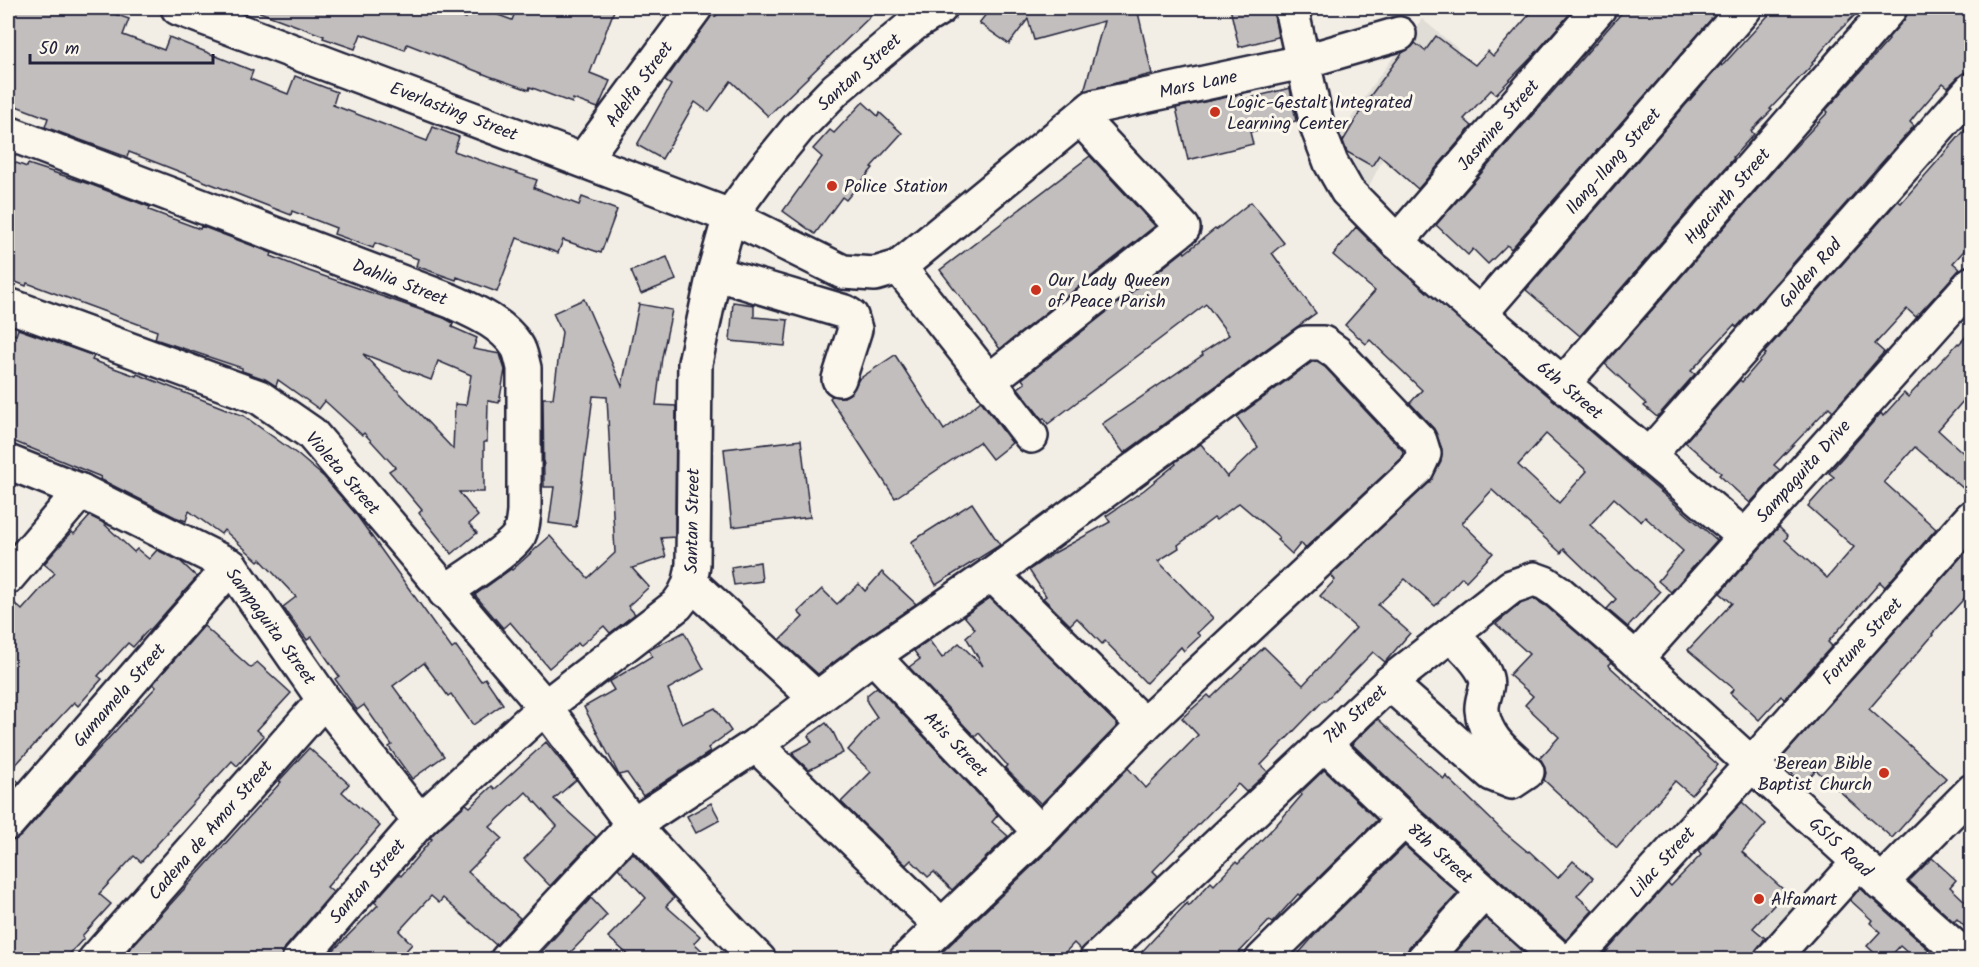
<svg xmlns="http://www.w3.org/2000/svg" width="1979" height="967" font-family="Kalam,sans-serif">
	<rect width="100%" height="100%" fill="#f2eee5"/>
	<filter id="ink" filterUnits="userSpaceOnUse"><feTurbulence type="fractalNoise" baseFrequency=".0167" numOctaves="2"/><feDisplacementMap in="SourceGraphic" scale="12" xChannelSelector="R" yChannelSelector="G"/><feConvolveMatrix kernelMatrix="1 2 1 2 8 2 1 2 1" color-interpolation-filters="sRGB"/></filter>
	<g filter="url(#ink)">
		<g fill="#e0dcd6">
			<path d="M 1422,19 L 1458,49 L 1409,107 L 1369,186 L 1333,147 L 1369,90 Z"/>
			<path d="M 1742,852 L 1801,905 L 1770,940 L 1711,886 Z"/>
		</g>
		<g fill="#c2bebe" stroke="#22223b" stroke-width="1.5" fill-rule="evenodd">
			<path d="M 8,8 L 97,8 L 129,19 L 123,35 L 164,50 L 169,37 L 253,71 L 250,79 L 288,94 L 295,76 L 337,92 L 333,105 L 427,141 L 433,127 L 459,137 L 454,151 L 537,180 L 534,188 L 579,205 L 582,197 L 617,210 L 601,253 L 563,240 L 558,253 L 517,238 L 497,292 L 457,277 L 456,280 L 416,266 L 418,259 L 375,243 L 373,248 L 334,234 L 336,228 L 292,211 L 291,215 L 129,152 L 127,157 L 45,127 L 48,118 L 8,103 Z"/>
			<path d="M 254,8 L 439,8 L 466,18 L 470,8 L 479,8 L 512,20 L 517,8 L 615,8 L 590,73 L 610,81 L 598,108 L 573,99 L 572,103 L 530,87 L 529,90 L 489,76 L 407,44 L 405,50 L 361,34 L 355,49 L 323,38 L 324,36 L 254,10 Z"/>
			<path d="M 723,8 L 879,8 L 768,116 L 731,81 L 709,112 L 695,102 L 662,159 L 637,145 L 671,85 L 665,81 L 712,15 L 715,17 Z"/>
			<path d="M 991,8 L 1137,8 L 1152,74 L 1084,91 L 1104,21 L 1034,40 L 1028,19 L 1009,44 L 979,23 Z"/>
			<path d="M 1230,8 L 1273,8 L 1278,37 L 1239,47 Z"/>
			<path d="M 1535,8 L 1575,8 L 1531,58 L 1496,94 L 1491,90 L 1464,119 L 1472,126 L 1418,189 L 1379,155 L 1372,166 L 1347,152 L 1343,141 L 1368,99 L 1402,53 L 1412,47 L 1415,43 L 1425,51 L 1436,36 L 1475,65 L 1488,51 L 1493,56 Z"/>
			<path d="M 1626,8 L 1721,8 L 1511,249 L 1507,245 L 1488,264 L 1473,249 L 1468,255 L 1436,225 Z"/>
			<path d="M 1775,8 L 1866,8 L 1860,14 L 1858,12 L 1836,34 L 1812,63 L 1813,64 L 1770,109 L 1772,110 L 1751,131 L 1754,134 L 1733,157 L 1734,158 L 1580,336 L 1526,290 L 1721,64 L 1722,66 Z"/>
			<path d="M 1908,8 L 1971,8 L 1971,66 L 1967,71 L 1958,77 L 1948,87 L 1943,83 L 1917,113 L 1910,122 L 1914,126 L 1737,327 L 1734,325 L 1691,371 L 1695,374 L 1657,417 L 1644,406 L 1646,404 L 1629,388 L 1630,387 L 1605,364 L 1782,161 L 1828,112 L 1826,110 L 1889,40 L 1887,39 L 1904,20 L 1908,12 Z"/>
			<path d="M 1290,88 L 1296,121 L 1250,132 L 1253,144 L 1188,160 L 1176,108 L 1241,94 L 1242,100 Z"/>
			<path d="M 863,102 L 878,116 L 880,113 L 902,133 L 871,167 L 873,168 L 846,200 L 842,197 L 815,234 L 783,211 L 822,157 L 813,149 L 830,130 L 834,133 Z"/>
			<path d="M 1971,123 L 1971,243 L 1953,263 L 1960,269 L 1916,317 L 1907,309 L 1875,344 L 1884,352 L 1833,411 L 1829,407 L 1774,465 L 1780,470 L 1750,503 L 1719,475 L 1721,473 L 1685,442 L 1740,380 L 1742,382 L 1766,354 L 1764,353 L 1898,201 L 1901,203 Z"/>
			<path d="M 1090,156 L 1155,226 L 1000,349 L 940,270 Z"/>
			<path d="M 8,160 L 27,167 L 28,164 L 92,185 L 150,207 L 149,210 L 200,229 L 201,226 L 272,253 L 271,256 L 309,271 L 444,318 L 453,323 L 452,327 L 477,338 L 473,349 L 500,354 L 505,370 L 499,403 L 488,401 L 487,442 L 484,442 L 484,492 L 459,492 L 478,516 L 469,524 L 477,533 L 452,554 L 419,513 L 422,510 L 389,471 L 395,467 L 364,433 L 362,435 L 325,401 L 319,409 L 278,380 L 276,386 L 265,379 L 242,371 L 242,368 L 155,339 L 157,331 L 27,283 L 26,286 L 8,279 ZM 363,354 L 431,380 L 438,361 L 471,375 L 466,405 L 455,404 L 453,449 Z"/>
			<path d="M 1251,202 L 1284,243 L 1272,253 L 1316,313 L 1124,453 L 1102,424 L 1203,355 L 1202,353 L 1229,335 L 1206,304 L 1048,424 L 1044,418 L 1042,419 L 1018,388 L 1025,383 L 1022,379 L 1184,251 L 1185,253 L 1215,229 L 1216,230 Z"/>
			<path d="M 1356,227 L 1385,256 L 1717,540 L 1671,592 L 1658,581 L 1683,551 L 1645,517 L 1641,522 L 1614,498 L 1590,525 L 1660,592 L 1628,627 L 1607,609 L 1616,599 L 1564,549 L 1561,553 L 1492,490 L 1462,523 L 1493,553 L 1466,581 L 1462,577 L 1435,606 L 1405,579 L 1378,605 L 1410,633 L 1385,662 L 1373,652 L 1325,701 L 1324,700 L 1261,765 L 1268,772 L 1246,792 L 1238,784 L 1153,871 L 1158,876 L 1081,950 L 1074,943 L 1058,960 L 934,960 L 1053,846 L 1128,768 L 1146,788 L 1198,735 L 1182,718 L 1208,695 L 1211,698 L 1264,647 L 1303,685 L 1356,628 L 1320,596 L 1335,580 L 1331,575 L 1430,482 L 1441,462 L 1442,449 L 1434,429 L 1410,403 L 1422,390 L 1370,340 L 1366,344 L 1345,325 L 1375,291 L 1333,255 ZM 1546,434 L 1587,471 L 1559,503 L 1518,465 Z"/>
			<path d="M 667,257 L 676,280 L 641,294 L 631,271 Z"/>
			<path d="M 584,299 L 622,386 L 639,304 L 672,310 L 662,357 L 656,405 L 676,406 L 675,537 L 661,538 L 666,557 L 632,568 L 649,587 L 628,606 L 635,614 L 610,633 L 604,626 L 580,646 L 578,643 L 549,668 L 510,622 L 503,628 L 475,595 L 511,569 L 512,570 L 550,536 L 588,578 L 615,553 L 607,397 L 593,396 L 576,527 L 549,523 L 554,487 L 544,487 L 543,398 L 553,398 L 562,332 L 553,313 Z"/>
			<path d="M 733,302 L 754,305 L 754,317 L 788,320 L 785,346 L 730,341 Z"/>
			<path d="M 18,329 L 94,356 L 92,360 L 136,376 L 137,374 L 244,416 L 297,454 L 324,477 L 355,513 L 452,649 L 456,646 L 481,681 L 485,678 L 503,704 L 473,725 L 451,694 L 448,696 L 424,663 L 393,686 L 444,756 L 412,779 L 389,747 L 392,745 L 364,705 L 357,710 L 335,679 L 339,676 L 312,637 L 307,640 L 283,607 L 296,597 L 260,559 L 258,561 L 224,530 L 221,534 L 189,511 L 186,521 L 175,517 L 100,479 L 101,477 L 8,439 L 8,332 L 16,335 Z"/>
			<path d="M 1971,331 L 1971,392 L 1938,430 L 1971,460 L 1971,495 L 1915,447 L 1884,482 L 1936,529 L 1885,587 L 1880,582 L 1828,642 L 1832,646 L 1784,699 L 1781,696 L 1759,720 L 1730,693 L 1734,689 L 1688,650 L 1732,603 L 1720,593 L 1779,527 L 1788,536 L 1785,540 L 1827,578 L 1854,547 L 1808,506 L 1834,477 L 1829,473 L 1881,413 L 1883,416 L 1904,393 L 1908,397 L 1958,343 L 1959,344 Z"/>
			<path d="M 895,355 L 944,430 L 981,401 L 1012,443 L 992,459 L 979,442 L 895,498 L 830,398 L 832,396 L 844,397 L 851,393 L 859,379 Z"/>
			<path d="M 1312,362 L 1317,362 L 1325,367 L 1403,451 L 1402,458 L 1305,548 L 1301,543 L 1292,554 L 1277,540 L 1279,537 L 1239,503 L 1216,520 L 1214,518 L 1178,545 L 1179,548 L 1158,561 L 1213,618 L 1197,633 L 1200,636 L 1184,651 L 1181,647 L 1146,683 L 1105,641 L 1102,644 L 1077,618 L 1070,625 L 1043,598 L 1046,596 L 1029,570 L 1056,552 L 1110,522 L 1106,516 L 1144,490 L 1176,464 L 1175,462 L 1201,444 L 1227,477 L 1258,447 L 1237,417 Z"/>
			<path d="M 801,440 L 810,517 L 732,527 L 724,449 Z"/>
			<path d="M 972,503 L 1000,545 L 936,585 L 911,542 Z"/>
			<path d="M 90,516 L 102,522 L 134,552 L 137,549 L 149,559 L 157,550 L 180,561 L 197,577 L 150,630 L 149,629 L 133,647 L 128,643 L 98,676 L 102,679 L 78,706 L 74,702 L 8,773 L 19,782 L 8,795 L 8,597 L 22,610 L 55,573 L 44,564 L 72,532 L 74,534 Z"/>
			<path d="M 1971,546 L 1971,591 L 1932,634 L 1933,635 L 1869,709 L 1946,778 L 1892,838 L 1816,770 L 1803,784 L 1779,761 Z"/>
			<path d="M 760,562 L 762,581 L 734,585 L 731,567 Z"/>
			<path d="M 882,572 L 916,604 L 862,641 L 818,674 L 780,640 L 803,617 L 798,612 L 822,589 L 837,604 L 859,584 L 865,591 Z"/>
			<path d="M 990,598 L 1118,725 L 1041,804 L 1005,768 L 1007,765 L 979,733 L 975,737 L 909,667 L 920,659 L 914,651 L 929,640 L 942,658 L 959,643 L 983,666 L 966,637 L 975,629 L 964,616 Z"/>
			<path d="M 1534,599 L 1546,606 L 1611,662 L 1608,665 L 1718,765 L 1691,795 L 1675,781 L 1617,848 L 1544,780 L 1546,773 L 1544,765 L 1540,758 L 1559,737 L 1525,705 L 1533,696 L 1509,675 L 1529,654 L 1496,624 L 1520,604 Z"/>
			<path d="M 204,626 L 251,668 L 257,662 L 291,693 L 257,730 L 264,736 L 237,766 L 232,761 L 167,831 L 168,832 L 141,862 L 134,856 L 99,894 L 111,904 L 82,936 L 84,938 L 64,960 L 8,960 L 8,841 L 15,840 L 22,835 L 82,767 L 156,687 L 153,684 Z"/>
			<path d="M 684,632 L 704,669 L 668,689 L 682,724 L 715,708 L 731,731 L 708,748 L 710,752 L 643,796 L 627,773 L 619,775 L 584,707 L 614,690 L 609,682 L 652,656 L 649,650 Z"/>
			<path d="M 877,687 L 998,815 L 992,822 L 1008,836 L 952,890 L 934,872 L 928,877 L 911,860 L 906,865 L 841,802 L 871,772 L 848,750 L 877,717 L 867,702 L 867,695 Z"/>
			<path d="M 1378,719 L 1426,763 L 1444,779 L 1446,776 L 1504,832 L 1528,852 L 1529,851 L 1558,878 L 1573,861 L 1593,878 L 1577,896 L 1593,910 L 1566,940 L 1417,806 L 1352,744 Z"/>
			<path d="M 826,723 L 833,732 L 843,753 L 809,770 L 795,757 L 793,752 L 812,742 L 808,736 Z"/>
			<path d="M 546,742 L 576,780 L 554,799 L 596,837 L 550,886 L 524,859 L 557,826 L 526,792 L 490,827 L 502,838 L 468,872 L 520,918 L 496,945 L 443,898 L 439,903 L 431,896 L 399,931 L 412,944 L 398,960 L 324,960 L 378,905 L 374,902 L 399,874 L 401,876 L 432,839 L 430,838 L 433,834 L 466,804 L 470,807 L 492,786 L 495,789 Z"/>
			<path d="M 309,748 L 349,784 L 342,792 L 380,826 L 327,887 L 333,892 L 285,948 L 281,960 L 139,960 L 129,950 L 281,782 L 279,781 Z"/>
			<path d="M 1324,770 L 1377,820 L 1300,896 L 1298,894 L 1272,923 L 1269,921 L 1232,960 L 1124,960 L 1132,952 L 1137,957 L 1187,903 L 1189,906 L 1211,882 L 1214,885 L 1236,862 L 1238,864 L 1277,824 L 1302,795 L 1300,793 Z"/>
			<path d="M 1742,802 L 1766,824 L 1742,852 L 1786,892 L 1753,928 L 1765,938 L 1750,960 L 1599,960 L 1668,883 L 1671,886 L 1701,855 L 1698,851 Z"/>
			<path d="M 711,803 L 720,820 L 696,833 L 687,816 Z"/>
			<path d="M 1405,846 L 1458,893 L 1409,947 L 1405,960 L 1293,960 L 1320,929 Z"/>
			<path d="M 633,853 L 674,898 L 666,906 L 700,936 L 694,943 L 712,960 L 634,960 L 608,937 L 646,898 L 618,868 Z"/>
			<path d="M 1932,858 L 1956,880 L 1950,887 L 1971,907 L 1971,933 L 1957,919 L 1954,922 L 1909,881 Z"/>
			<path d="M 1860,888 L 1929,950 L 1921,960 L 1916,960 L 1900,946 L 1887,960 L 1882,960 L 1867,946 L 1880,932 L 1870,923 L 1872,920 L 1850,900 Z"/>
			<path d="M 591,898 L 607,915 L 563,960 L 534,960 Z"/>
			<path d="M 1486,918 L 1531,960 L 1449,960 Z"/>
		</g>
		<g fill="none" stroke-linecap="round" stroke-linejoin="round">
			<defs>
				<g id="minor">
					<path d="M 178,8 L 730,216 L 843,272 L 875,274 L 899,267 L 1093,107 L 1302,62 L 1399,34"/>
					<path d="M 1291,8 L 1318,129 L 1331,163 L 1347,191 L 1397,242 L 1480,314 L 1744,536"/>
					<path d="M 8,133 L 451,301 C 475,312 502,323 517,346 C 521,352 522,361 524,368 L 524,512 C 523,520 523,527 519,535 C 510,550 462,580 445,592"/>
					<path d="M 583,160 L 695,8"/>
					<path d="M 1397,242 L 1599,8"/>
					<path d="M 899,267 L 989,381 L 1183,228 L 1080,118"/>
					<path d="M 714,273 L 845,312 L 851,316 L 855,329 L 839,379"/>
					<path d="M 8,305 L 259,397 L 311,433 L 545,707 L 633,825 L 734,935 L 759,960"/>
					<path d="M 1480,314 L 1745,8"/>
					<path d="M 989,381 L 1031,436"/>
					<path d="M 1563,384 L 1890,8"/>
					<path d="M 1648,456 L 1972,89"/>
					<path d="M 8,462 L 81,491 L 231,566 L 324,700 L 420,821"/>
					<path d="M 992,574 L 1144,725"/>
					<path d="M 8,577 L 81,491"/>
					<path d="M 691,583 L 817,699"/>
					<path d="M 873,656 L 1040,832"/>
					<path d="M 1389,683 L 1492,774 L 1512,782 L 1527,772 C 1508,755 1484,738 1482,710 C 1481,699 1489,688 1486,678 C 1481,661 1462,646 1451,634"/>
					<path d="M 1323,743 L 1404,820 L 1560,960"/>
					<path d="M 756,745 L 942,926"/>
					<path d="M 8,823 L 231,566"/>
					<path d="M 1859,862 L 1969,960"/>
					<path d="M 1881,883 L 1972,791"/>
					<path d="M 95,960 L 324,700"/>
					<path d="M 299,960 L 420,821 L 545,707 L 677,605 C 688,592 691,581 693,564 L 695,363 L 714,273 L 730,216 L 763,171 L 799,127 L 836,89 L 914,24 L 940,8"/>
					<path d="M 507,960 L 633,825 L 756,745 L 873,656 L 992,574 L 1306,343 L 1323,343 L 1337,353 L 1420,441 L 1424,454 L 1417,469 L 1144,725 L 1040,832 L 906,960"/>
					<path d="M 1096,960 L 1389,683 L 1511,587 L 1534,579 L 1545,583 L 1557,591 L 1636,659"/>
					<path d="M 1262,960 L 1404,820"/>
					<path d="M 1423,960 L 1484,892"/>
					<path d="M 1573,960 L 1752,764 L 1972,517"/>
				</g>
				<path id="major" d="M 1771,960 L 1859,862 L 1636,659 L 1972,283"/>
			</defs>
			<use href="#minor" stroke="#22223b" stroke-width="38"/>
			<use href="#major" stroke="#22223b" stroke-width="38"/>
			<use href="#minor" stroke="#fbf7ec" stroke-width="33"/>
			<use href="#major" stroke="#fbf7ec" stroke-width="33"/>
		</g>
	</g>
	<g fill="#c8321e" stroke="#fbf7ec" stroke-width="2">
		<circle cx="1215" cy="112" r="6"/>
		<circle cx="832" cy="186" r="6"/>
		<circle cx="1036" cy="290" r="6"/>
		<circle cx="1884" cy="773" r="6"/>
		<circle cx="1759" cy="899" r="6"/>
	</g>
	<g text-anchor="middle" stroke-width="6" stroke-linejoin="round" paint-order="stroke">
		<g font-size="18" fill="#22223b" stroke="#fbf7ec">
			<text transform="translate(859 72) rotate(-42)" y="6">Santan Street</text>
			<text transform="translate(639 84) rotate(-54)" y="6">Adelfa Street</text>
			<text transform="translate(1198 84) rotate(-12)" y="6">Mars Lane</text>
			<text transform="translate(454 111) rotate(21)" y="6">Everlasting Street</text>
			<text transform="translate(1498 125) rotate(-49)" y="6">Jasmine Street</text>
			<text transform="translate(1613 161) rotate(-49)" y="6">Ilang-Ilang Street</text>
			<text transform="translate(1727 196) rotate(-49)" y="6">Hyacinth Street</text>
			<text transform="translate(1810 273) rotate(-49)" y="6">Golden Rod</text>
			<text transform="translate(400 282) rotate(21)" y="6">Dahlia Street</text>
			<text transform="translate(1570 390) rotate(40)" y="6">6th Street</text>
			<text transform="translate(1803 471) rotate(-48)" y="6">Sampaguita Drive</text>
			<text transform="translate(343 473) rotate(49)" y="6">Violeta Street</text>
			<text transform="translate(692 521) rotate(-89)" y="6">Santan Street</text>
			<text transform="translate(271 626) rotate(54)" y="6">Sampaguita Street</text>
			<text transform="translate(1862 641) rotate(-48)" y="6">Fortune Street</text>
			<text transform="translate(119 695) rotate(-49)" y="6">Gumamela Street</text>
			<text transform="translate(1355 714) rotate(-42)" y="6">7th Street</text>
			<text transform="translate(956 744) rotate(46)" y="6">Atis Street</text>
			<text transform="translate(210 830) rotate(-49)" y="6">Cadena de Amor Street</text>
			<text transform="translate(1841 847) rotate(43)" y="6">GSIS Road</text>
			<text transform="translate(1440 853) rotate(42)" y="6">8th Street</text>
			<text transform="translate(1662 862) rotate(-48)" y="6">Lilac Street</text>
			<text transform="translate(367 881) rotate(-49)" y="6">Santan Street</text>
		</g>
		<g font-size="18" fill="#22223b" stroke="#fbf7ec" text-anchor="start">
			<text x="1227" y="108">Logic-Gestalt Integrated<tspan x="1227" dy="21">Learning Center</tspan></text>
			<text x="844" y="192">Police Station</text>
			<text x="1048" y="286">Our Lady Queen<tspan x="1048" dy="21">of Peace Parish</tspan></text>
			<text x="1872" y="769" text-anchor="end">Berean Bible<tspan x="1872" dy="21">Baptist Church</tspan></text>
			<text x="1771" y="905">Alfamart</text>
		</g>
	</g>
	<rect width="1979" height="967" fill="none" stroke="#fbf7ec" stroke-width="30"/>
	<rect x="15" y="15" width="1949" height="937" fill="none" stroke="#22223b" stroke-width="2" filter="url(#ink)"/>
	<path d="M30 54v9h183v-9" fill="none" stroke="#22223b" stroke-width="3"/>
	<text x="39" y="54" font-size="18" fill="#22223b" stroke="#fbf7ec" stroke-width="4.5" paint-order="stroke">50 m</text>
</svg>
